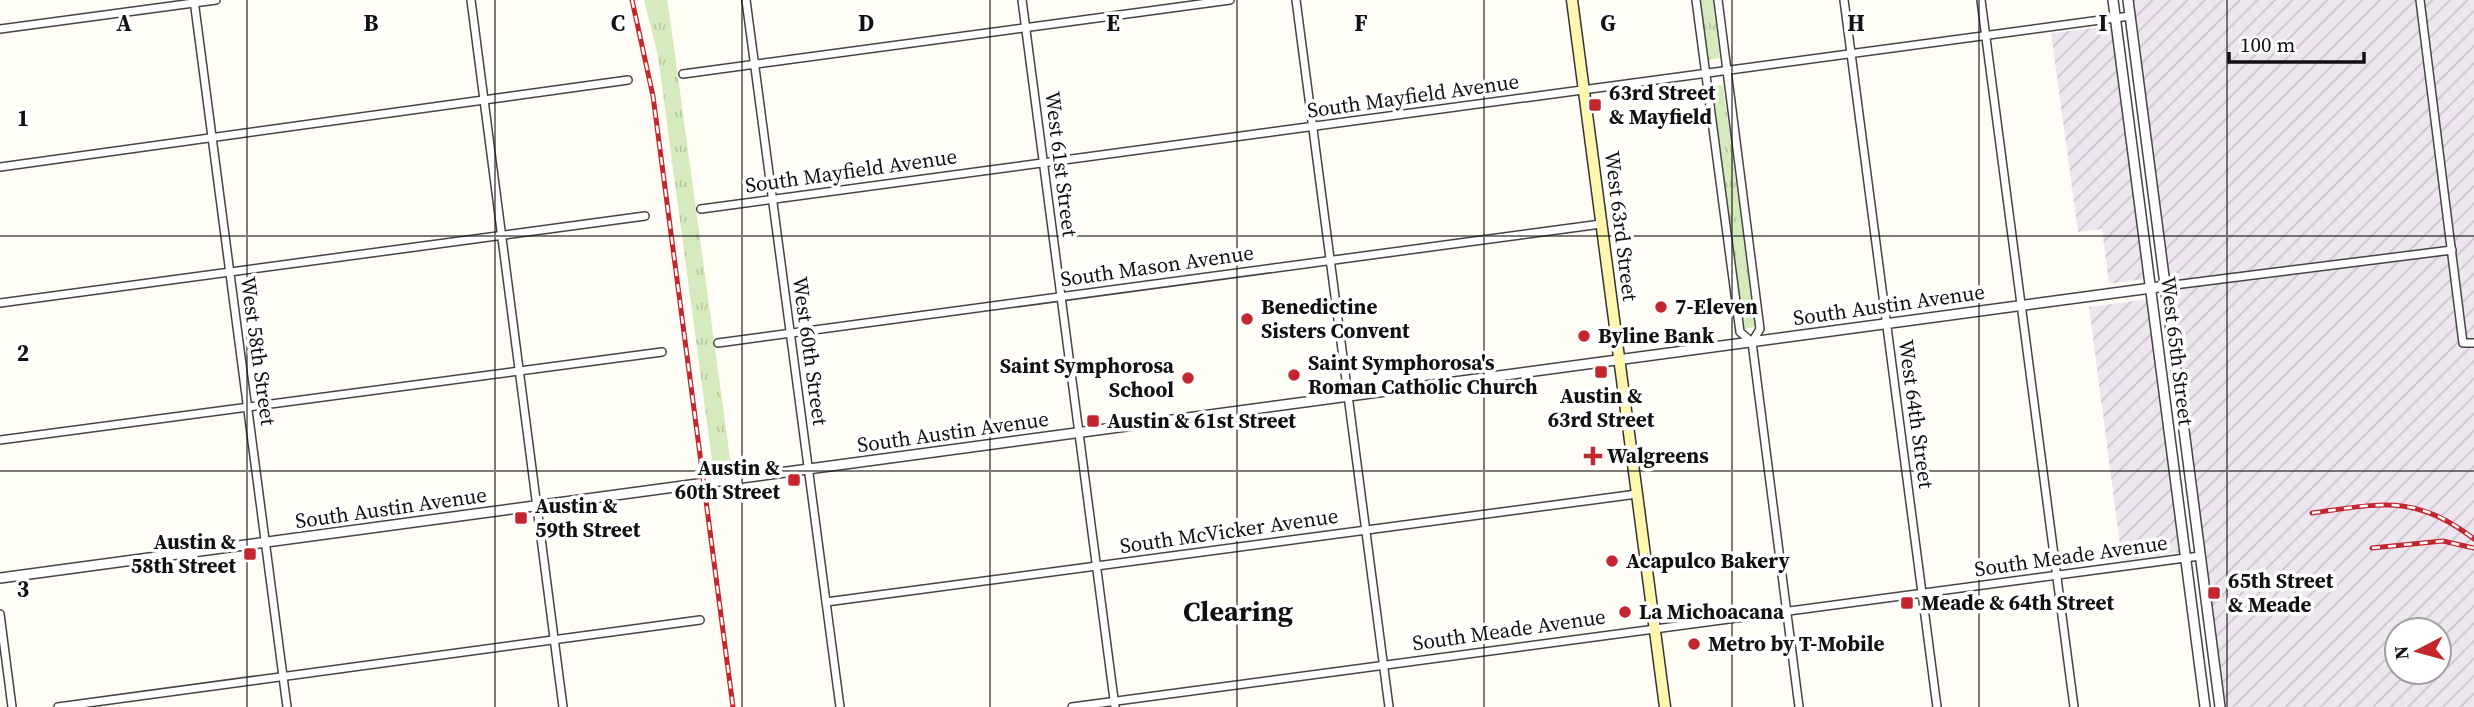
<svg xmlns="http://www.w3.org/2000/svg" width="2474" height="707" font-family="'Source Serif 4',serif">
	<defs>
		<pattern id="industrial-furrows" width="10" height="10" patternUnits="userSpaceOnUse" patternTransform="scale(1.75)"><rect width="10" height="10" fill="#eee6ef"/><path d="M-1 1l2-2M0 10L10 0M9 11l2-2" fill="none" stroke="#cbc4cc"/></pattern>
		<pattern id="grass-tufts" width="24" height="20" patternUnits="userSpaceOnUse" patternTransform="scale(1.75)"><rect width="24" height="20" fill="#d5ebbd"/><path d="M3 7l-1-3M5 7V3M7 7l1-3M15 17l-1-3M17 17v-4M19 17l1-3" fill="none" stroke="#b6c8a1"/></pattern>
	</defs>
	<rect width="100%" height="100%" fill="#fffdf5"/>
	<g fill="url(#industrial-furrows)" fill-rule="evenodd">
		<path d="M 2128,0 L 2474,0 L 2474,707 L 2223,707 ZM 2397,630 L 2439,630 L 2439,672 L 2397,672 Z"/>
		<path d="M 2111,26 L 2144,279 L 2109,284 L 2102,229 L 2078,232 L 2051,33 Z"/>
		<path d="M 2149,299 L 2181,552 L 2122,561 L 2089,307 Z"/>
	</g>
	<g fill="url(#grass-tufts)">
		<path d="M 644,0 L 667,0 L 669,11 L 731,466 L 713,468 L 658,56 Z"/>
		<path d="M 1699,0 L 1713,0 L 1720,58 L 1707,60 Z"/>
		<path d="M 1723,85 L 1755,327 L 1743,329 L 1711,86 Z"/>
	</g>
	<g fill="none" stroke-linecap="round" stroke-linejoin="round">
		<defs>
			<g id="minor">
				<path d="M 194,0 L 287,707"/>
				<path d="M 471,0 L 563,707"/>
				<path d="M 746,0 L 840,707"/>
				<path d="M 1022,0 L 1115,707"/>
				<path d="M 1296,0 L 1389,707"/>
				<path d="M 1696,0 L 1740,332 L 1752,342"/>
				<path d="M 1718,0 L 1760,329 L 1752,342 L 1799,707"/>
				<path d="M 1844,0 L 1937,707"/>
				<path d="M 1981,0 L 2074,707"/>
				<path d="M 2420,0 L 2463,343 L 2474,343"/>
				<path d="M 0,29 L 216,0"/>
				<path d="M 683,74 L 1230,0"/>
				<path d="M 0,167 L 628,80"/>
				<path d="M 701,209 L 2130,16"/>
				<path d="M 2166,286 L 2452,250"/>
				<path d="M 0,303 L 645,216"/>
				<path d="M 718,343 L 1601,224"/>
				<path d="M 0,440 L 662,352"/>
				<path d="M 826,602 L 1637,494"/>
				<path d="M 0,614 L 12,707"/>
				<path d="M 58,707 L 700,620"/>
				<path d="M 1072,707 L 2200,556"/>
			</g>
			<g id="tertiary">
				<path d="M 2113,0 L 2205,707"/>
				<path d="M 2128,0 L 2220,707"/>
				<path d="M 0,578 L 2166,286"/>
			</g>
			<path id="secondary" d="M 1572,0 L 1665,707"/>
		</defs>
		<use href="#minor" stroke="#444" stroke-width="10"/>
		<use href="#tertiary" stroke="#444" stroke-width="12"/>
		<use href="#secondary" stroke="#333" stroke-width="13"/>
		<use href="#minor" stroke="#fff" stroke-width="7"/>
		<use href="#tertiary" stroke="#fff" stroke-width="9"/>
		<use href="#secondary" stroke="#fff6b0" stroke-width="10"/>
		<defs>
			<g id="rail">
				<path d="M 632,0 L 653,96 L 733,707"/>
				<path d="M 2312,513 C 2380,504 2415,493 2474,539"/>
				<path d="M 2372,548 L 2443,541 L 2474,548"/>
			</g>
		</defs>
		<use href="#rail" stroke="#c4262e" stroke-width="5"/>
		<use href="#rail" stroke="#fff" stroke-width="2.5" stroke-dasharray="8" stroke-linecap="butt"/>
	</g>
	<path fill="none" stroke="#111" stroke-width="2" stroke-opacity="0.55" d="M 247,0 L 247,707M 495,0 L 495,707M 742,0 L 742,707M 990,0 L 990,707M 1237,0 L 1237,707M 1484,0 L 1484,707M 1732,0 L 1732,707M 1979,0 L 1979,707M 2227,0 L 2227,707M 0,236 L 2474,236M 0,471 L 2474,471"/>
	<g fill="#c4262e" stroke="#fff" stroke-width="2.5">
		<rect x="1588" y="98" width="14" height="14" rx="3.5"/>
		<circle cx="1661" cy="307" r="7"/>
		<circle cx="1247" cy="319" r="7"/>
		<circle cx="1584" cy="336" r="7"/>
		<rect x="1594" y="365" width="14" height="14" rx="3.5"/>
		<circle cx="1294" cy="375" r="7"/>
		<circle cx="1188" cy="378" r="7"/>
		<rect x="1086" y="414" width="14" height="14" rx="3.5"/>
		<path d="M1589.5 445.5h7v7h7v7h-7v7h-7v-7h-7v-7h7z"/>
		<rect x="787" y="473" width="14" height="14" rx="3.5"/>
		<rect x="514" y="511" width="14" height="14" rx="3.5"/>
		<rect x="243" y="547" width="14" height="14" rx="3.5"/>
		<circle cx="1612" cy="561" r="7"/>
		<rect x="2207" y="586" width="14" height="14" rx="3.5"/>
		<rect x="1900" y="596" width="14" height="14" rx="3.5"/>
		<circle cx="1625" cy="612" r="7"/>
		<circle cx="1694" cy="644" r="7"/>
	</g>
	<g text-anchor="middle" stroke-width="7" stroke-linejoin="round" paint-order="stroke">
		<g font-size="21" font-weight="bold" fill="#111" stroke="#fff" text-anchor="start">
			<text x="1609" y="100">63rd Street<tspan x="1609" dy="24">&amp; Mayfield</tspan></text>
			<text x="1261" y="314">Benedictine<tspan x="1261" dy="24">Sisters Convent</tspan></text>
			<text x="1675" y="314">7-Eleven</text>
			<text x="1598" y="343">Byline Bank</text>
			<text x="1308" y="370">Saint Symphorosa's<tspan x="1308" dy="24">Roman Catholic Church</tspan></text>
			<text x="1174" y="373" text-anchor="end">Saint Symphorosa<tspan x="1174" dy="24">School</tspan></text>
			<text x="1601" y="403" text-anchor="middle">Austin &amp;<tspan x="1601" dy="24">63rd Street</tspan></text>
			<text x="1107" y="428">Austin &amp; 61st Street</text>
			<text x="1607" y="463">Walgreens</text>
			<text x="780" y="475" text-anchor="end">Austin &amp;<tspan x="780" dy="24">60th Street</tspan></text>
			<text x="535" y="513">Austin &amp;<tspan x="535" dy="24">59th Street</tspan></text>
			<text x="236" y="549" text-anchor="end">Austin &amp;<tspan x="236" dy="24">58th Street</tspan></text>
			<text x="1626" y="568">Acapulco Bakery</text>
			<text x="2228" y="588">65th Street<tspan x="2228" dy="24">&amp; Meade</tspan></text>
			<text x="1921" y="610">Meade &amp; 64th Street</text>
			<text x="1639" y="619">La Michoacana</text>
			<text x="1708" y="651">Metro by T-Mobile</text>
		</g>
		<g font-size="21" fill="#111" stroke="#fff">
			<text transform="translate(1413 96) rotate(-8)" y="7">South Mayfield Avenue</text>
			<text transform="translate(1061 164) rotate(83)" y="7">West 61st Street</text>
			<text transform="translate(851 171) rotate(-8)" y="7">South Mayfield Avenue</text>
			<text transform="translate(1621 226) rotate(83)" y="7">West 63rd Street</text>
			<text transform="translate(1157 266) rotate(-8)" y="7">South Mason Avenue</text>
			<text transform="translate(1889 305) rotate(-8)" y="7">South Austin Avenue</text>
			<text transform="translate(258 351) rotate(82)" y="7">West 58th Street</text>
			<text transform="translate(810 351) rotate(82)" y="7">West 60th Street</text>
			<text transform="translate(2177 351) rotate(83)" y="7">West 65th Street</text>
			<text transform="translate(1916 414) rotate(82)" y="7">West 64th Street</text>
			<text transform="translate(953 432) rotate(-8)" y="7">South Austin Avenue</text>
			<text transform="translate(391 508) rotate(-8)" y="7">South Austin Avenue</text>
			<text transform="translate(1229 531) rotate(-8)" y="7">South McVicker Avenue</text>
			<text transform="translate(2071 556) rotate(-8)" y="7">South Meade Avenue</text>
			<text transform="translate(1509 630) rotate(-8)" y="7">South Meade Avenue</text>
		</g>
		<g font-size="28" font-weight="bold" fill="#111" stroke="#fff">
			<text x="1238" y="621">Clearing</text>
		</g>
	</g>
	<g font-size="23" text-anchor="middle" font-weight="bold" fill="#111" stroke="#fff" stroke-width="7" stroke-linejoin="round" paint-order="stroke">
		<text x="124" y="31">A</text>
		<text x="371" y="31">B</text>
		<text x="618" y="31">C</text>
		<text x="866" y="31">D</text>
		<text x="1113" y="31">E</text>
		<text x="1361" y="31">F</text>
		<text x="1608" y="31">G</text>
		<text x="1856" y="31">H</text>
		<text x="2103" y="31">I</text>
		<text x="23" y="126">1</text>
		<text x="23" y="361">2</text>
		<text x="23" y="597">3</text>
	</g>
	<g transform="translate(2418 651) rotate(264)"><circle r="33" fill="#ffffff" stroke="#a0a0a0" stroke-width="2"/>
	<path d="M0-5L12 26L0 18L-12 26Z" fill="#c4262e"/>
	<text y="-10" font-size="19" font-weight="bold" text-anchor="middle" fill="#111111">N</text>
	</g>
	<path d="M2229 52v10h135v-10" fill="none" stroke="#111111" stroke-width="3.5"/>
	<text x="2240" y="52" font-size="21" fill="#111111" stroke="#ffffff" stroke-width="5" paint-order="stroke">100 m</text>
</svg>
